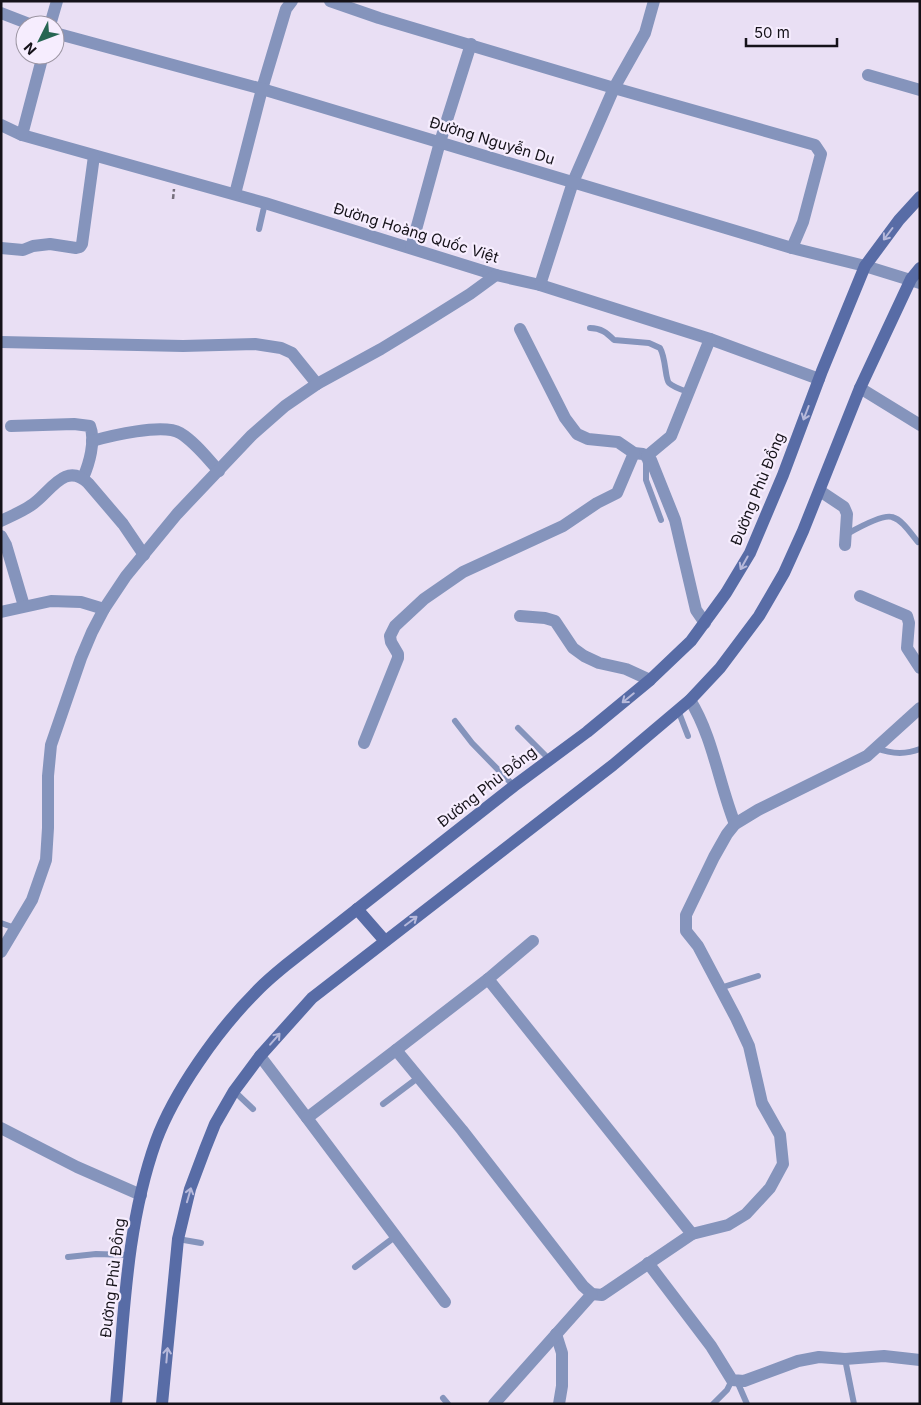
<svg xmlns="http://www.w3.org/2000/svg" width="921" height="1405" font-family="Inter,sans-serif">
	<rect width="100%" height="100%" fill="#e9dff4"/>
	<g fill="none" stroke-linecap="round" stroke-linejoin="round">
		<path stroke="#756f7c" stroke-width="2.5" stroke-dasharray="5 2.5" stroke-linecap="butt" d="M 173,199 L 174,189"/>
		<g stroke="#8594bc" stroke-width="6">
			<path d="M 259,229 L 265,203"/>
			<path d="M 590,328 C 601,328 607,333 614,340 L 649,343 L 660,348 C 666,358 665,379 669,383 C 673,387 682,390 688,392"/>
			<path d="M 644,457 L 646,463 L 646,480 L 661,520"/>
			<path d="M 847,534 C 856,529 882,514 892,517 C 903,520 911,534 918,542"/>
			<path d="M 678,710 L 688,736"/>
			<path d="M 455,721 L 472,743 L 514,786"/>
			<path d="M 518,728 L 550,760"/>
			<path d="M 876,748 C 891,754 905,755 920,749"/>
			<path d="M 1,923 L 15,928"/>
			<path d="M 720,988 L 758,976"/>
			<path d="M 234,1091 L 253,1109"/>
			<path d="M 383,1104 L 419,1077"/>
			<path d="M 178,1239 L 201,1243"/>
			<path d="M 68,1257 L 96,1254 L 129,1255"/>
			<path d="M 355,1267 L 396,1236"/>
			<path d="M 845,1359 L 854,1404"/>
			<path d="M 737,1381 L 747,1404"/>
			<path d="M 443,1398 L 448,1404"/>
			<path d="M 713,1404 L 727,1390 L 732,1380"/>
		</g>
		<g stroke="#8594bc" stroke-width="12">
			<path d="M 330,1 L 379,18 L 614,88 L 815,145 L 821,154 L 803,222 L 792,248"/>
			<path d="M 50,25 L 57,1"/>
			<path d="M 868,75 L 920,90"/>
			<path d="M 1,125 L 22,135 L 265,203 L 496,275 L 540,285 L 710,339 L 819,379"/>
			<path d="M 22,135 L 43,55"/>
			<path d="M 235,194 L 262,89 L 286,9 L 292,1"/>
			<path d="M 1,248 L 23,250 L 33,246 L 50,244 L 76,248 L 80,247 L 82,244 L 94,156"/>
			<path d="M 411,248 L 440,142 L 471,44"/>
			<path d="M 540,285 L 573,182 L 614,88 L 645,33 L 654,1"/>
			<path d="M 520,329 L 565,418 L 577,434 L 588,439 L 618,442 L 634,453 L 643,454 L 651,460 L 675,520 L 696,610 L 705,623"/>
			<path d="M 1,342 L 183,346 L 255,344 L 281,348 L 292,353 L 317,384"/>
			<path d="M 860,388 L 920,425"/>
			<path d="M 11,426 L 74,424 L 90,426 C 96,441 89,464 83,478"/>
			<path d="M 92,441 C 110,436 163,423 180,433 C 195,442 207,458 219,471"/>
			<path d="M 647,456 L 671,436 L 710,339"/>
			<path d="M 820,491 L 844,507 L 847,514 L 845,545"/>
			<path d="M 1,521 C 11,516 21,512 30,506 C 49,495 64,460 88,483 L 123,524 L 144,555"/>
			<path d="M 1,536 L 6,545 L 24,606"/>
			<path d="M 860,596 L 907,616 L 909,623 L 907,648 L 920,668"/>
			<path d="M 1,612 L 51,601 L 81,602 L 104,609"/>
			<path d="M 520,616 L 545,618 L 555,621 L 573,648 L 584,656 L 599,663 L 626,669 L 650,680"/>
			<path d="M 690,700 C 713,737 719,784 735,824"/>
			<path d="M 364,743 L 398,658 L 398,654 L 391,642 L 390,636 L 395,626 L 424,599 L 463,572 L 563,526 L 597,503 L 617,493 L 634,453"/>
			<path d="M 1,952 L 32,900 L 46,860 L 48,828 L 48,776 L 51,745 L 81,658 L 92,632 L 104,609 L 126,576 L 177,514 L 252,435 L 285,406 L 317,384 L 381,349 L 422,324 L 470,294 L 496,275"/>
			<path d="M 488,979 L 692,1234"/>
			<path d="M 396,1050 L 488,979 L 533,941"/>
			<path d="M 260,1056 L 307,1118 L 396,1050 L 462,1130 L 583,1286 L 592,1294 L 602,1295 L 692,1234 L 728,1225 L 746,1214 L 770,1188 L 783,1164 L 780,1135 L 762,1103 L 749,1046 L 736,1018 L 698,946 L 686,931 L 686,915 L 714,857 L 727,834 L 735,824 L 758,810 L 867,756 L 920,708"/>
			<path d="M 307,1118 L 445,1302"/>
			<path d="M 1,1128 L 77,1167 L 141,1195"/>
			<path d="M 648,1263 L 711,1346 L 732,1380 L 744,1381 L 798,1361 L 819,1357 L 845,1359 L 884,1356 L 920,1360"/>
			<path d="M 556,1334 L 562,1353 L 562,1386 L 559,1404"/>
			<path d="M 494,1404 L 592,1294"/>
		</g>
		<g stroke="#8594bc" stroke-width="12">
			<path d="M 1,13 L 32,25"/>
			<path d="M 55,33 L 262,89 L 792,248 L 865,266 L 920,283"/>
		</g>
		<g stroke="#586ca6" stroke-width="12">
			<path d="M 357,909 L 385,941"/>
			<path d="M 116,1404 C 124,1316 126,1225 156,1141 C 174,1092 218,1030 255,993 C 264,983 275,974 286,965 L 514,786 L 587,732 L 650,680 L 691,641 L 726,593 L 750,553 L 783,475 L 822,371 L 865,266 L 899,220 L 920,197"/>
			<path d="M 162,1404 L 178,1239 L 190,1189 L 205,1149 L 215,1124 L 234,1091 L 260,1056 L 312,998 L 613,765 L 690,700 L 720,668 L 759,616 L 784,573 L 803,531 L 860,388 L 911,279 L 920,268"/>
		</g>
	</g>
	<defs><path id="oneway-shaft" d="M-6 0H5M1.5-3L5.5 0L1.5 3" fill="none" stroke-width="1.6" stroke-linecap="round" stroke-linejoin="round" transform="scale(1.25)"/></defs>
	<g stroke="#b7b9db">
		<use href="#oneway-shaft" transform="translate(888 234) rotate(127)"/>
		<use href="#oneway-shaft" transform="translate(806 413) rotate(111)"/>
		<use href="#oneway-shaft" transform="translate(744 563) rotate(119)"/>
		<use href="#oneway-shaft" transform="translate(628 698) rotate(141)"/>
		<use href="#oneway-shaft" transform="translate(411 921) rotate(-37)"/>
		<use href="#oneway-shaft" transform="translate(275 1039) rotate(-49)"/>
		<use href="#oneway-shaft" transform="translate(189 1195) rotate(-74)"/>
		<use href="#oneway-shaft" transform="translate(167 1355) rotate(-85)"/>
	</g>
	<g text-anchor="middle" stroke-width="4.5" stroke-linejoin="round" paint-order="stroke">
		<g font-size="15" fill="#151219" stroke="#f6edfe">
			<text transform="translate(492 141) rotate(17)" y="5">Đường Nguyễn Du</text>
			<text transform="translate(416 233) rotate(17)" y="5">Đường Hoàng Quốc Việt</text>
			<text transform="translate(758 489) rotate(-68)" y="5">Đường Phù Đổng</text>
			<text transform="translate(487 787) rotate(-38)" y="5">Đường Phù Đổng</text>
			<text transform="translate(113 1278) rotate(-83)" y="5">Đường Phù Đổng</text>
		</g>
	</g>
	<rect width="921" height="1405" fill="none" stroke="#151219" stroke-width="5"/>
	<g transform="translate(40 40) rotate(228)"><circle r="24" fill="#f6edfe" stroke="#9c95a2"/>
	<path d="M0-4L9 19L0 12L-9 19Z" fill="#266552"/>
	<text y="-8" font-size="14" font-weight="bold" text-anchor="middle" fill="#151219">N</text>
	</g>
	<path d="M746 38v8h91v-8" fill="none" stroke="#151219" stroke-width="2.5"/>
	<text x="754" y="38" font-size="15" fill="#151219" stroke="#f6edfe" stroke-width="4" paint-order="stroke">50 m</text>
</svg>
